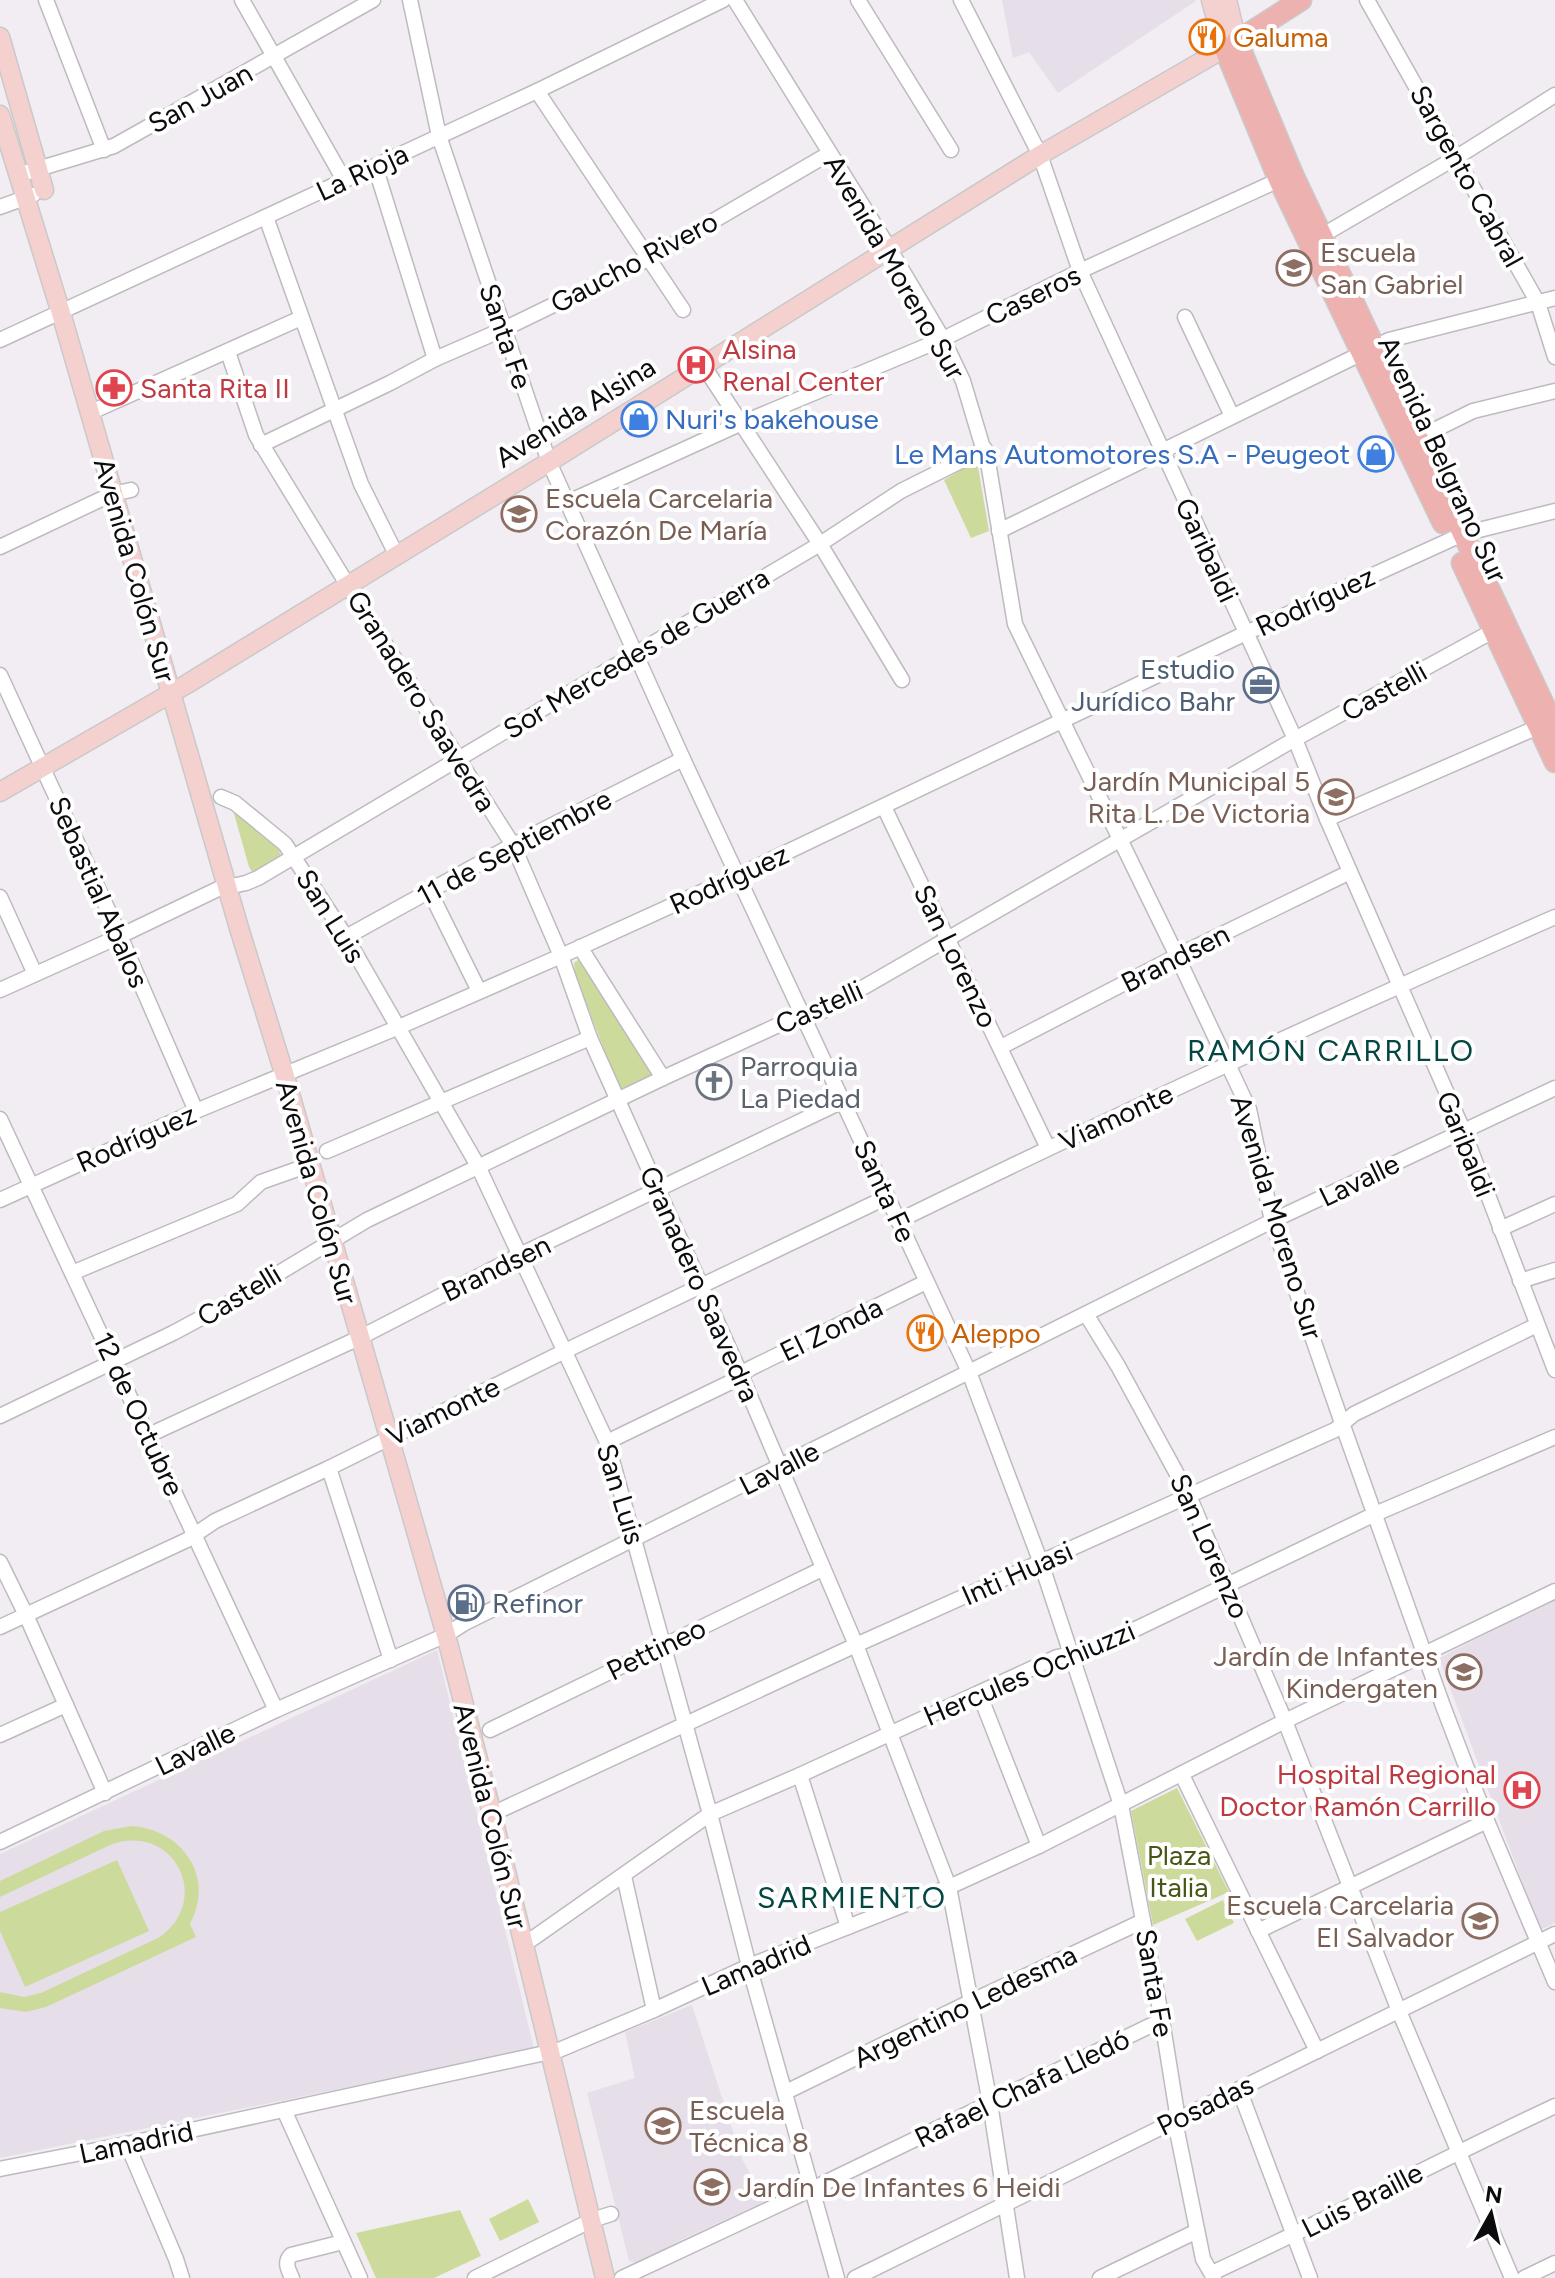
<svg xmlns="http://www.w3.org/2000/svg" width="1555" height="2278" font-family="Figtree,sans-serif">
	<rect width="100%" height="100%" fill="#f1edf2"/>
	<g fill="#e6dee9">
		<path d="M 1002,0 L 1196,0 L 1196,1 L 1058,93 L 1029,52 L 1013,58 Z"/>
		<path d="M 1555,1599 L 1555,1923 L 1540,1930 L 1439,1658 Z"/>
		<path d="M 437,1650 L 534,2049 L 0,2158 L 0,1854 Z"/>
		<path d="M 692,2005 L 742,2159 L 765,2201 L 681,2240 L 639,2263 L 629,2261 L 587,2093 L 635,2078 L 625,2032 Z"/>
	</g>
	<g fill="#ccdb9c">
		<path d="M 977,461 L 989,531 L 971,538 L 944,480 Z"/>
		<path d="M 233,810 L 277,846 L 281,856 L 253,873 L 249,867 Z"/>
		<path d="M 578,960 L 589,970 L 654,1075 L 621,1092 L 575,975 L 574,963 Z"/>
		<path d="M 1177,1788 L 1229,1892 L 1153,1925 L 1131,1811 Z"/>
		<path d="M 131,1826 C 182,1829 216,1877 190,1924 L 196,1937 L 46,2007 L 26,2012 L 0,2008 L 0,1992 L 24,1997 L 41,1993 L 160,1937 C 214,1898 172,1821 110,1845 L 0,1897 L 0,1881 L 104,1831 Z"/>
		<path d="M 117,1860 L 149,1931 L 25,1987 L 0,1931 L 0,1912 Z"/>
		<path d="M 1223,1900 L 1234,1923 L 1197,1941 L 1185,1919 Z"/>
		<path d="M 528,2199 L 539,2222 L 500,2241 L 489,2219 Z"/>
		<path d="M 460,2210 L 481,2256 L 434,2278 L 376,2278 L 356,2233 Z"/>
	</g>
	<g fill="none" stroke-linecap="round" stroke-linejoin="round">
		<defs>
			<g id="minor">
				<path d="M 46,0 L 104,150"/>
				<path d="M 242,0 L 344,180"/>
				<path d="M 410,0 L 439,136 L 549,462 L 683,759 L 969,1372 L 1041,1563 L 1121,1805 L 1162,2020 L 1176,2107 L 1177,2131 L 1203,2259 L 1214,2278"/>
				<path d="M 735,0 L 889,248 L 943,339 L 963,381 L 989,468 L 1015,624 L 1177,956 L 1249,1109 L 1272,1221 L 1342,1423 L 1443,1706 L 1487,1821 L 1555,1982"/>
				<path d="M 858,0 L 951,150"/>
				<path d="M 961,0 L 1040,155 L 1080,271 L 1295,739 L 1327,819 L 1463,1130 L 1555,1370"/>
				<path d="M 1367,0 L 1538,303 L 1555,357"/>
				<path d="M 537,91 L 683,310"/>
				<path d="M 375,166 L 435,359"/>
				<path d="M 18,175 L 114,146 L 373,0"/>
				<path d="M 0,207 L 33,195"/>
				<path d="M 266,217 L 361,484 L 396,554"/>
				<path d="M 1316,239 L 1457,157 L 1555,95"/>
				<path d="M 1185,317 L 1232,416"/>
				<path d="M 0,340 L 537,91 L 723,0"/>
				<path d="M 228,352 L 256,435 L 347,584 L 513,845 L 561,956 L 590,1038 L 741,1375 L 856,1645 L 949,1887 L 990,2103 L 1017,2278"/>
				<path d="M 703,365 L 820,544 L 902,680"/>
				<path d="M 89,413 L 301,318"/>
				<path d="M 1418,438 L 1473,411 L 1555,391"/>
				<path d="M 261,445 L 390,383 L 435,359 L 504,329 L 648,259 L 830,153"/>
				<path d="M 566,503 L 742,423 L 943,339 L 1080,271 L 1279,180"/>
				<path d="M 999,531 L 1389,340 L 1555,298"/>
				<path d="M 0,547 L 112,494 L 131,490"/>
				<path d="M 0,675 L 120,936 L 196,1111"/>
				<path d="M 221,797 L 235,803 L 285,844 L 346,937 L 478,1166 L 607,1442 L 710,1814 L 749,1966 L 837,2278"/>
				<path d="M 884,807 L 1048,1148"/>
				<path d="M 1327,819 L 1538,727"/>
				<path d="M 429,890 L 479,991"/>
				<path d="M 0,897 L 35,974"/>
				<path d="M 346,937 L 513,845 L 683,759"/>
				<path d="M 580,947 L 663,1078"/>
				<path d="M 0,990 L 120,936 L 218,889 L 246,883 L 258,878 L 820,544 L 901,491 L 985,449"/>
				<path d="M 1001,1047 L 1177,956 L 1350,872"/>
				<path d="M 0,1119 L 276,1710"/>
				<path d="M 327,1151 L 590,1038"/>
				<path d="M 0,1200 L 196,1111 L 399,1027 L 561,956 L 739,875 L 1246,633 L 1463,534 L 1555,511"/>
				<path d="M 898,1221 C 1115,1115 1334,1014 1555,917"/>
				<path d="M 1500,1229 L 1555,1204"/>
				<path d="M 72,1273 L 237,1204 L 261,1182 L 309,1165"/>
				<path d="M 1520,1281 L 1555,1270"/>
				<path d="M 1086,1314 L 1118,1366 L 1189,1496 L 1285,1721 L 1399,2011 L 1512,2278"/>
				<path d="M 0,1416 L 173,1333 L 229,1303 L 367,1220 L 663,1078 L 785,1022 L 817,1014 L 1295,739 L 1493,631"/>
				<path d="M 149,1435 L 359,1338 L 520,1255 L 843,1101"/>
				<path d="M 607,1442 L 733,1381 L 749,1369 L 926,1282"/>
				<path d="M 329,1468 L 391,1660"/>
				<path d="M 0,1562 L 26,1615 L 105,1793"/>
				<path d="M 0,1627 L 187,1540 L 215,1521 L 329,1468 L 565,1351 L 887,1197"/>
				<path d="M 979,1693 L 1039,1846"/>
				<path d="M 490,1730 L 822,1569"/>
				<path d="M 0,1735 L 66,1705"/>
				<path d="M 800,1775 L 848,1927"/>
				<path d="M 1182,1775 L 1317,2051"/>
				<path d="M 492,1814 L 856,1645 L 1335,1430 L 1354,1414 L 1537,1325"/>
				<path d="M 0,1842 L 276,1710 L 446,1635 L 463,1624 L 1272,1221 L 1555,1088"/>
				<path d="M 624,1876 L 654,2010"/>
				<path d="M 1258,1931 L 1487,1821"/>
				<path d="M 522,1943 L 532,1939 L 710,1814 L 800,1775 L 1057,1657 L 1092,1650 L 1375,1514 L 1555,1437"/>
				<path d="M 1239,2089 L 1310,2278"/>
				<path d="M 786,2092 L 970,2002 L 1143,1921"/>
				<path d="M 284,2110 L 360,2278"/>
				<path d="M 127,2144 L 176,2259 L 182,2278"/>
				<path d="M 0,2169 L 127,2144 L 559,2050 L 654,2010 L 749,1966 L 949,1887 L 1039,1846 L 1285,1721 L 1555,1591"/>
				<path d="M 1212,2273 C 1327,2220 1440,2160 1555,2106"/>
				<path d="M 292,2278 C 288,2269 284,2262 291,2255 L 343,2242"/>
				<path d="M 475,2278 L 592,2220 L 611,2214"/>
				<path d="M 622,2278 L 812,2189 L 1162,2020"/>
				<path d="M 855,2278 L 1555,1934"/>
				<path d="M 1100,2278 L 1197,2231"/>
				<path d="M 1524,2278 L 1555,2263"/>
			</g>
			<g id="major">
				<path d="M 1211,0 L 1224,47"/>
				<path d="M 0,37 L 44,190"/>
				<path d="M 0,115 L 61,313 L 239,928 L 284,1073 L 446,1635 L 492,1814 L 605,2278"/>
				<path d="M 0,792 L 187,684 L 549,462 L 1040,155 L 1237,41 L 1227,0"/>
			</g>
			<g id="highway">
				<path d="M 1301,0 L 1237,41 L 1293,175 L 1555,728"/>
				<path d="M 1224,47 L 1279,180 L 1443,523"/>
				<path d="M 1462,563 L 1555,762"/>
			</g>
		</defs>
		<use href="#minor" stroke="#bebabf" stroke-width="17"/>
		<use href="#major" stroke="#cac9ca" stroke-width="21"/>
		<use href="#highway" stroke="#cac9ca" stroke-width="23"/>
		<use href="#minor" stroke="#fff" stroke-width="14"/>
		<use href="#major" stroke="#f4d1cf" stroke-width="18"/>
		<use href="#highway" stroke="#edb2af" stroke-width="20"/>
	</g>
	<defs>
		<symbol id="restaurant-ring" viewBox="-11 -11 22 22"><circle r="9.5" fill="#fff" stroke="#e8710a" stroke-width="1.5"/><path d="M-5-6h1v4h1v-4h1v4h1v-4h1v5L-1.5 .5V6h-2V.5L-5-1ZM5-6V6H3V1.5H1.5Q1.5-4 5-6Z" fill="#e8710a"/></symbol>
		<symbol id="school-ring" viewBox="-11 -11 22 22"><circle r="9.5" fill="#fff" stroke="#8d6e63" stroke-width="1.5"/><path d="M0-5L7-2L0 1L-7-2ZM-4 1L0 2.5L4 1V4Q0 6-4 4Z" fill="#8d6e63"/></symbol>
		<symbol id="hospital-ring" viewBox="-11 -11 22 22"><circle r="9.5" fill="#fff" stroke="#e0444e" stroke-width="1.5"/><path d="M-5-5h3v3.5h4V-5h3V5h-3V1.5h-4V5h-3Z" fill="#e0444e"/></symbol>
		<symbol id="pharmacy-ring" viewBox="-11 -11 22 22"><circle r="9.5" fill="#fff" stroke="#e0444e" stroke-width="1.5"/><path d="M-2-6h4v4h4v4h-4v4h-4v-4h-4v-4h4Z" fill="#e0444e"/></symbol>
		<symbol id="shop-ring" viewBox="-11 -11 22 22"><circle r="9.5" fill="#fff" stroke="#3f7fe0" stroke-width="1.5"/><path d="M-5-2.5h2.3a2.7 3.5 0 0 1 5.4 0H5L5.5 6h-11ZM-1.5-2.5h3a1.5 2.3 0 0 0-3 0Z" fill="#3f7fe0"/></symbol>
		<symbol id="office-ring" viewBox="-11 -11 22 22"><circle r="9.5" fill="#fff" stroke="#5c6f8a" stroke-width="1.5"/><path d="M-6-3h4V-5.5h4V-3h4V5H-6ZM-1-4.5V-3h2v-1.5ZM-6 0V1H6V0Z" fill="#5c6f8a"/></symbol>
		<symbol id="church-ring" viewBox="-11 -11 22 22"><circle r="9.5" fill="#fff" stroke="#6b7280" stroke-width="1.5"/><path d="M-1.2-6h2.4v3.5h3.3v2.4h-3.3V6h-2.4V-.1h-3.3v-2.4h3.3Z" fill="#6b7280"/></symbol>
		<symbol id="fuel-ring" viewBox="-11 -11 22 22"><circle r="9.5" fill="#fff" stroke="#5c6f8a" stroke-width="1.5"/><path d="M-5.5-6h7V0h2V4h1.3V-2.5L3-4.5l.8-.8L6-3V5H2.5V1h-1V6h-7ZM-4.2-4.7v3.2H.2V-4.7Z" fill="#5c6f8a"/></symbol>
	</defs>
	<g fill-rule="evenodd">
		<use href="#restaurant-ring" x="1187" y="17" width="40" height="40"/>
		<use href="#school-ring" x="1274" y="248" width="40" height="40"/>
		<use href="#hospital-ring" x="676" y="345" width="40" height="40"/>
		<use href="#pharmacy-ring" x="94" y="368" width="40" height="40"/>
		<use href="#shop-ring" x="619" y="399" width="40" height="40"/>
		<use href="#shop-ring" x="1356" y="434" width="40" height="40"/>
		<use href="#school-ring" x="499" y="494" width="40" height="40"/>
		<use href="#office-ring" x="1241" y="665" width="40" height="40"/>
		<use href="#school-ring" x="1316" y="777" width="40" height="40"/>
		<use href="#church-ring" x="694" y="1062" width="40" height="40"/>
		<use href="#restaurant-ring" x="905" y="1313" width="40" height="40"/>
		<use href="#fuel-ring" x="446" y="1583" width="40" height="40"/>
		<use href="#school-ring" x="1444" y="1652" width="40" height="40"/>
		<use href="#hospital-ring" x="1502" y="1770" width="40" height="40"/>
		<use href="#school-ring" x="1460" y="1901" width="40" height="40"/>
		<use href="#school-ring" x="643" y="2106" width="40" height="40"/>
		<use href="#school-ring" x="692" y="2167" width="40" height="40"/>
	</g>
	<g text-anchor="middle" stroke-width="8" stroke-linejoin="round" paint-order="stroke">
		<g font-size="28" fill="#c56008" stroke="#fff" text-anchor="start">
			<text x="1233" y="47">Galuma</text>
			<text x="951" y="1343">Aleppo</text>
		</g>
		<g font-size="28" fill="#0c0b0d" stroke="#fff">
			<text transform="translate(200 98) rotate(-29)" y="10">San Juan</text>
			<text transform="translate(362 172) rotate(-25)" y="10">La Rioja</text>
			<text transform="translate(1467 176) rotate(61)" y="10">Sargento Cabral</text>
			<text transform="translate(634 262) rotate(-28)" y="10">Gaucho Rivero</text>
			<text transform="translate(895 267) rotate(60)" y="10">Avenida Moreno Sur</text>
			<text transform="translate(1033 295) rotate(-26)" y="10">Caseros</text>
			<text transform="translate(506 336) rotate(71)" y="10">Santa Fe</text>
			<text transform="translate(575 412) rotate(-32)" y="10">Avenida Alsina</text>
			<text transform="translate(1443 459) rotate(65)" y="10">Avenida Belgrano Sur</text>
			<text transform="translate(1207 550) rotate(65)" y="10">Garibaldi</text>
			<text transform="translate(135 570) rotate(74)" y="10">Avenida Colón Sur</text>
			<text transform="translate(1315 601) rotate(-25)" y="10">Rodríguez</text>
			<text transform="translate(636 653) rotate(-31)" y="10">Sor Mercedes de Guerra</text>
			<text transform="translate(1384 691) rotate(-29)" y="10">Castelli</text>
			<text transform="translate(422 701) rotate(58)" y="10">Granadero Saavedra</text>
			<text transform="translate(514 847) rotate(-28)" y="10">11 de Septiembre</text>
			<text transform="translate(729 879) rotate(-25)" y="10">Rodríguez</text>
			<text transform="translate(99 892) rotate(66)" y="10">Sebastial Abalos</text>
			<text transform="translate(331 916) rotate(58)" y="10">San Luis</text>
			<text transform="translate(956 956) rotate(64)" y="10">San Lorenzo</text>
			<text transform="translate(1175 958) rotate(-27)" y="10">Brandsen</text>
			<text transform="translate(819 1007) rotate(-24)" y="10">Castelli</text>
			<text transform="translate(1116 1117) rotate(-25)" y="10">Viamonte</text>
			<text transform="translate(136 1138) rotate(-24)" y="10">Rodríguez</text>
			<text transform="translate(1466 1144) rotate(68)" y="10">Garibaldi</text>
			<text transform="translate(1359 1180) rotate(-26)" y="10">Lavalle</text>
			<text transform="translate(885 1191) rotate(65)" y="10">Santa Fe</text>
			<text transform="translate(317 1192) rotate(74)" y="10">Avenida Colón Sur</text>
			<text transform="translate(1277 1217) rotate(73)" y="10">Avenida Moreno Sur</text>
			<text transform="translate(496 1268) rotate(-26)" y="10">Brandsen</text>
			<text transform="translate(700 1284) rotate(66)" y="10">Granadero Saavedra</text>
			<text transform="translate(239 1295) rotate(-31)" y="10">Castelli</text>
			<text transform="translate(831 1329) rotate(-26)" y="10">El Zonda</text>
			<text transform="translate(443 1411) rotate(-26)" y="10">Viamonte</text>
			<text transform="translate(139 1414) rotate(65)" y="10">12 de Octubre</text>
			<text transform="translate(779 1468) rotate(-27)" y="10">Lavalle</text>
			<text transform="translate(621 1494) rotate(73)" y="10">San Luis</text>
			<text transform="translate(1210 1546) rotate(66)" y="10">San Lorenzo</text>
			<text transform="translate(1017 1573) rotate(-24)" y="10">Inti Huasi</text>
			<text transform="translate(656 1649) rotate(-26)" y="10">Pettineo</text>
			<text transform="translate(1029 1673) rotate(-23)" y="10">Hercules Ochiuzzi</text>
			<text transform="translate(195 1749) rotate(-26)" y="10">Lavalle</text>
			<text transform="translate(491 1816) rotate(76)" y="10">Avenida Colón Sur</text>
			<text transform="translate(756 1965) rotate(-23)" y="10">Lamadrid</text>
			<text transform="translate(1155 1983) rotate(80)" y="10">Santa Fe</text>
			<text transform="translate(965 2006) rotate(-26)" y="10">Argentino Ledesma</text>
			<text transform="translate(1022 2088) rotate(-26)" y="10">Rafael Chafa Lledó</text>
			<text transform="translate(1205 2105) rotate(-26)" y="10">Posadas</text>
			<text transform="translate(136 2142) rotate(-12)" y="10">Lamadrid</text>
			<text transform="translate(1362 2200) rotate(-27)" y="10">Luis Braille</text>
		</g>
		<g font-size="28" fill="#785e54" stroke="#fff" text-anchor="start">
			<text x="1320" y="262">Escuela<tspan x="1320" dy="32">San Gabriel</tspan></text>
			<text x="545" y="508">Escuela Carcelaria<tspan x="545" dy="32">Corazón De María</tspan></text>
			<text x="1310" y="791" text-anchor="end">Jardín Municipal 5<tspan x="1310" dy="32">Rita L. De Victoria</tspan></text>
			<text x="1438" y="1666" text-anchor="end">Jardín de Infantes<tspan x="1438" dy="32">Kindergaten</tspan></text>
			<text x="1454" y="1915" text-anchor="end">Escuela Carcelaria<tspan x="1454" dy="32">El Salvador</tspan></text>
			<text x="689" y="2120">Escuela<tspan x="689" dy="32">Técnica 8</tspan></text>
			<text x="738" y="2197">Jardín De Infantes 6 Heidi</text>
		</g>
		<g font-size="28" fill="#be3a42" stroke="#fff" text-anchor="start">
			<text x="722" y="359">Alsina<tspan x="722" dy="32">Renal Center</tspan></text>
			<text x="140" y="398">Santa Rita II</text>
			<text x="1496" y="1784" text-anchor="end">Hospital Regional<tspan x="1496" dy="32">Doctor Ramón Carrillo</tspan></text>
		</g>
		<g font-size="28" fill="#366cbe" stroke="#fff" text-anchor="start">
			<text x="665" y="429">Nuri's bakehouse</text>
			<text x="1350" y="464" text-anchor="end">Le Mans Automotores S.A - Peugeot</text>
		</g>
		<g font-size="28" fill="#4e5e75" stroke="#fff" text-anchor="end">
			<text x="1235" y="679">Estudio<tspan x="1235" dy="32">Jurídico Bahr</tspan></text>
			<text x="492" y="1613" text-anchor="start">Refinor</text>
		</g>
		<g font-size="28" fill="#5b616d" stroke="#fff" text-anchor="start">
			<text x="740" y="1076">Parroquia<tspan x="740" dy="32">La Piedad</tspan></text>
		</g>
		<g font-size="28" fill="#495515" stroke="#fff">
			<text x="1179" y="1865">Plaza<tspan x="1179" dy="32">Italia</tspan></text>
		</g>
		<g font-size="30" letter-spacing="2" fill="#044641" stroke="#fff">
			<text x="1331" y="1061">RAMÓN CARRILLO</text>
			<text x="852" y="1908">SARMIENTO</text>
		</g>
	</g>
	<g transform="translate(1491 2214) rotate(8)" stroke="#ffffff" stroke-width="6" paint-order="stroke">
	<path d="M0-6L14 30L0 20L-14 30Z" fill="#0c0b0d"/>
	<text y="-12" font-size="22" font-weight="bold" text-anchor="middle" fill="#0c0b0d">N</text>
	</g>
</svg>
